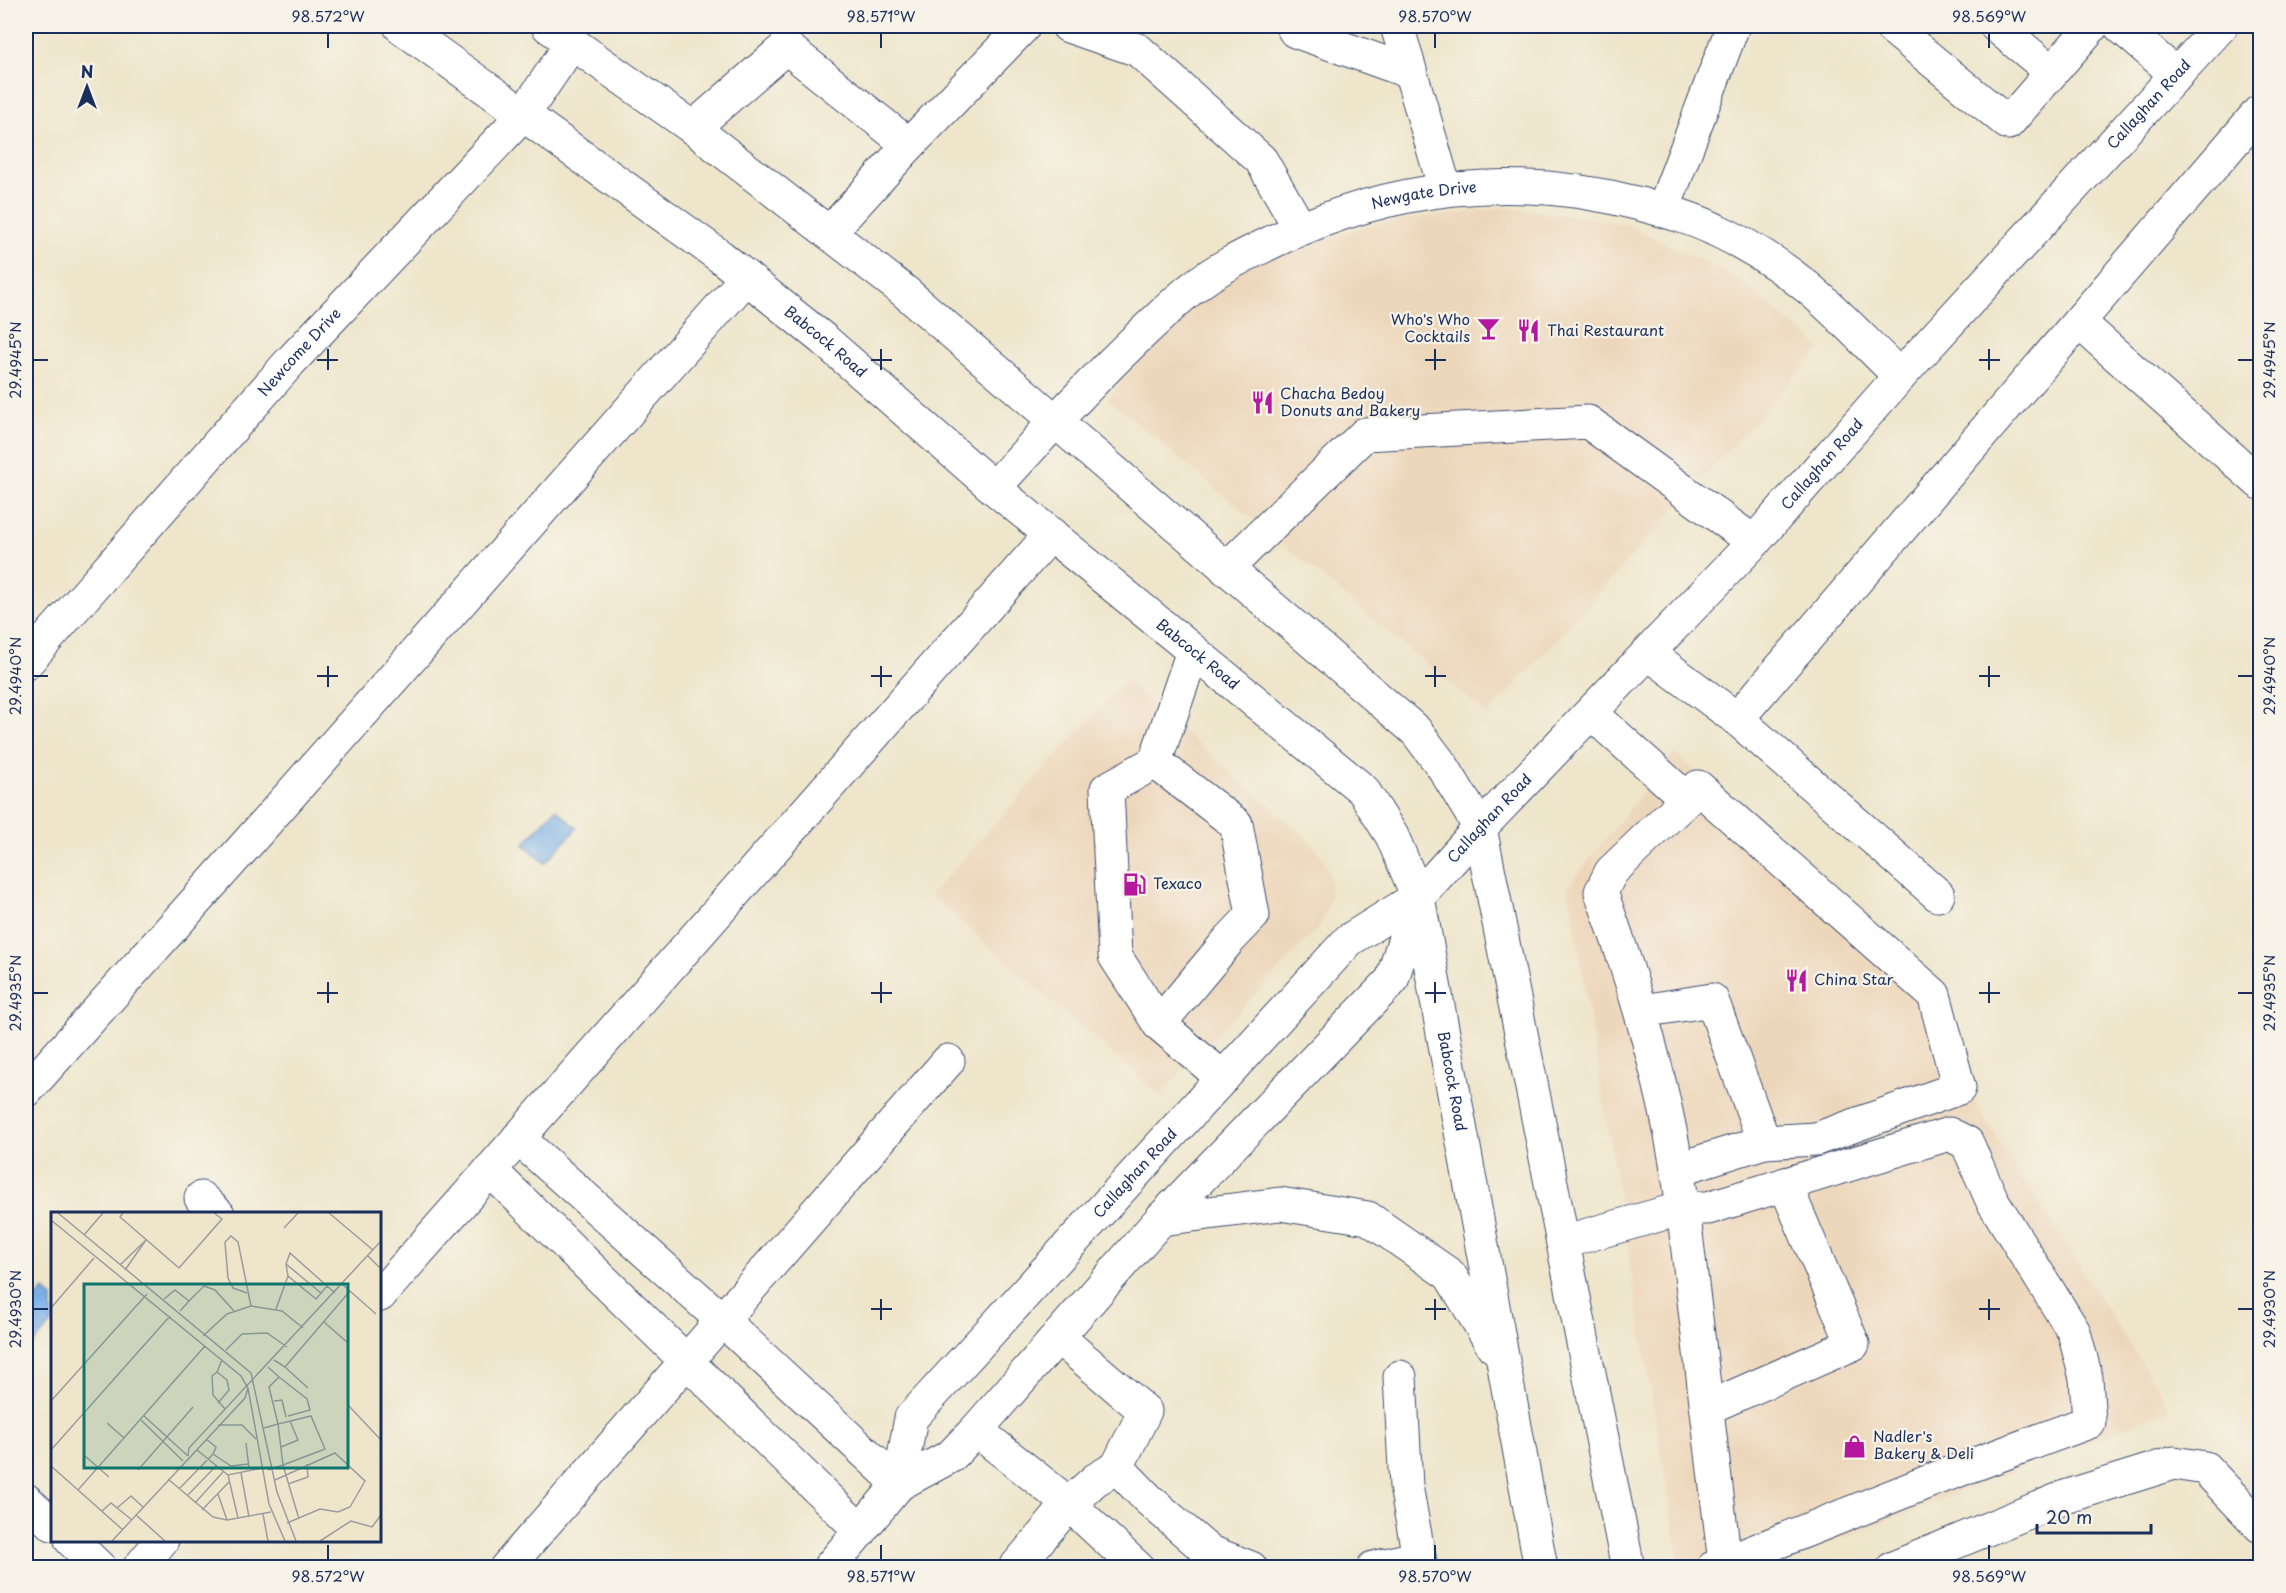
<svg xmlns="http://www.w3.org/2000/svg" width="2286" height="1593" font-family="'Playpen Sans',sans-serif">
	<rect width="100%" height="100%" fill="#f7f3e8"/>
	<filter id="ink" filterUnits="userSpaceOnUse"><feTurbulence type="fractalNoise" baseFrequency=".0167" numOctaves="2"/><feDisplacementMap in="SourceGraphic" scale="12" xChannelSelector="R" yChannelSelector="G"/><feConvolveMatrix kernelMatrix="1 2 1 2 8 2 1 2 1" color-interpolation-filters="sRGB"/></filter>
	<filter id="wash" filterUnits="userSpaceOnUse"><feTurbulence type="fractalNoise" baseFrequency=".008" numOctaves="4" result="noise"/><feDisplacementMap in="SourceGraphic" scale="24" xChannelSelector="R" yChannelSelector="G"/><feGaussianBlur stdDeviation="1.35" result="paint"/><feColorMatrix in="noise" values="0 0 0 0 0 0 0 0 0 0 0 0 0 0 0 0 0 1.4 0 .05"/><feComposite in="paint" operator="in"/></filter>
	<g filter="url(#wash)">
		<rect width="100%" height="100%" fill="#eee5ca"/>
		<g fill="#edd7bb">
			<path d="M 1506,207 L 1626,224 L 1736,278 L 1821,348 L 1488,715 L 1108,399 L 1167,325 L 1231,272 L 1296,245 L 1390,221 Z"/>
			<path d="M 1125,681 L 1306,838 L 1321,855 L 1330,873 L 1330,897 L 1321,925 L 1160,1095 L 930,895 Z"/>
			<path d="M 1674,753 L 1912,961 L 1980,1111 L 2171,1409 L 1767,1567 L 1680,1567 L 1568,886 Z"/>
		</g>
		<g fill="#7ab0e8" stroke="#4a70a3" stroke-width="1.5">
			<path d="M 556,809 L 577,828 L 545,863 L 524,844 Z"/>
			<path d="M 44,1290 L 52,1298 L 52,1323 L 31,1346 L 26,1341 L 26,1310 Z"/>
		</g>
	</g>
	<g filter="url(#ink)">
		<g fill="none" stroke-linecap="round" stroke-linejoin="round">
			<defs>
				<g id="minor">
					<path d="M 1068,26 L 1138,50 L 1261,160 L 1300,228"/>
					<path d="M 1292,26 L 1295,31 L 1410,72"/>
					<path d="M 1397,26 L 1445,189"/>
					<path d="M 1890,26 L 2008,123 L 2092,26"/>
					<path d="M 1996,26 L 2052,72"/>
					<path d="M 2120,26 L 2177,75"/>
					<path d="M 693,128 L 786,47 L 909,145 L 829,233"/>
					<path d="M 909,145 L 1024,26"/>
					<path d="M 1663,210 L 1733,26"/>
					<path d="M 2079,322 L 2260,483"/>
					<path id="s1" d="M 994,488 C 1045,432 1096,376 1151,325 C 1164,313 1177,300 1191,289 C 1216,269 1245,255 1274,241 C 1391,185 1515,171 1640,204 C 1665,211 1692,218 1716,230 C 1748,245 1780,265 1807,287 C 1840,314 1869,347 1900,376"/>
					<path d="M 1226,569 L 1365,434 L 1588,422 L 1754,542"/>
					<path d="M 1193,651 L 1155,762 L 1107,789 L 1115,956 L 1159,1024 L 1223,1078"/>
					<path d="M 1648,653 L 1737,719 L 2260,111"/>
					<path id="s2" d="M 26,663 L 290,362 L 523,115 L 572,43"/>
					<path d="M 1737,719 L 1938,895"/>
					<path d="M 1155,762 L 1236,824 L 1253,915 L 1229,940 L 1159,1024"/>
					<path d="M 1687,799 L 1698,787 L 1934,995 L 1959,1088 L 1816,1139 L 1764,1142"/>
					<path d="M 1642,1011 L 1712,1000 L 1764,1142 L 1678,1169"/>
					<path d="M 26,1091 L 246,845 L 746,278"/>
					<path d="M 518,1138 L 721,1319 L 899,1484"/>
					<path d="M 490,1170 L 861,1531"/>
					<path d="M 201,1198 L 218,1214"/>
					<path d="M 1563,1242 L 1683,1208 C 1669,1100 1638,994 1601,892 L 1611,872 L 1687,799 L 1591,713"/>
					<path d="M 380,1295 L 1051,534"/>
					<path d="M 1400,1377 L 1406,1486 L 1421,1568"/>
					<path d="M 1707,1408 L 1853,1344 L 1785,1184"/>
					<path d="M 976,1430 L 1069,1504 L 1138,1568"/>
					<path d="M 1117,1467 L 1148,1499 L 1208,1551 L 1251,1568"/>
					<path d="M 26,1500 L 52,1524"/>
					<path d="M 71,1540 L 100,1568"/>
					<path d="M 139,1568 L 162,1540"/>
					<path d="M 506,1568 L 948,1061"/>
					<path d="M 1015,1568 L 1069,1504 L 1095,1480 L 1117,1467 L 1145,1411 L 1058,1337"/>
					<path d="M 1373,1568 L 1419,1557"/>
					<path d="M 1713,1568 L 1725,1563 L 1683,1208 L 1708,1208 L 1949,1134 L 1967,1143 L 1992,1200 L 2074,1332 L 2086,1378 L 2089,1422 L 1935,1479 L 1725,1563 L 1726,1568"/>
					<path d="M 1893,1568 L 2065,1497 L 2174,1463 L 2205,1468 L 2260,1526"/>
				</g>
				<g id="major">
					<path id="s3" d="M 400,26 L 721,257 L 823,339 L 994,488 L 1363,790 L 1392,836 L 1418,897 L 1541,1568"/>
					<path d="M 548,26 L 693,128 L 904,291 L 1416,731 L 1443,767 L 1480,828 L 1628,1568"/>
					<path d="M 1161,1219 L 1280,1204 L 1368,1218 L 1450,1275 L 1493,1346"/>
					<path id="s4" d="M 899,1484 L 911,1418 L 1349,940 L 1418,897 L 1480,828 L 1754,542 L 1900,376 L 2221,26"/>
					<path d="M 829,1568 L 899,1484 L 951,1456 L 976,1430 L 1161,1219 L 1392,980 L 1416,902"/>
				</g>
			</defs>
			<use href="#minor" stroke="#3b4a6e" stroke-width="35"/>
			<use href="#major" stroke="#3b4a6e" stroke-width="35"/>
			<use href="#minor" stroke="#fff" stroke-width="33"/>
			<use href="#major" stroke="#fff" stroke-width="33"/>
		</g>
	</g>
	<path fill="none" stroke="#1b2f5e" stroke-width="2" d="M 328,33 L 328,48M 881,33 L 881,48M 1435,33 L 1435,48M 1989,33 L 1989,48M 328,349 L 328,370M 881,349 L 881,370M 1435,349 L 1435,370M 1989,349 L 1989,370M 33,360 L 48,360M 317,360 L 338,360M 871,360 L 892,360M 1425,360 L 1446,360M 1979,360 L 2000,360M 2238,360 L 2253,360M 328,666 L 328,687M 881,666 L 881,687M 1435,666 L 1435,687M 1989,666 L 1989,687M 33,676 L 48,676M 317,676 L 338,676M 871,676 L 892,676M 1425,676 L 1446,676M 1979,676 L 2000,676M 2238,676 L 2253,676M 328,982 L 328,1003M 881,982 L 881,1003M 1435,982 L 1435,1003M 1989,982 L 1989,1003M 33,993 L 48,993M 317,993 L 338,993M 871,993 L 892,993M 1425,993 L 1446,993M 1979,993 L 2000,993M 2238,993 L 2253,993M 881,1299 L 881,1320M 1435,1299 L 1435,1320M 1989,1299 L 1989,1320M 33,1309 L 48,1309M 871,1309 L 892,1309M 1425,1309 L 1446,1309M 1979,1309 L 2000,1309M 2238,1309 L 2253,1309M 328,1545 L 328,1560M 881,1545 L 881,1560M 1435,1545 L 1435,1560M 1989,1545 L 1989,1560"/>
	<defs>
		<symbol id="bar-bare" viewBox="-9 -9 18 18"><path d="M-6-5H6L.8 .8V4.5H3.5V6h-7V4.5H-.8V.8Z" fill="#b5179e" stroke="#f7f3e8" stroke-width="2.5" paint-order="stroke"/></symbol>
		<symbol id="restaurant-bare" viewBox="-9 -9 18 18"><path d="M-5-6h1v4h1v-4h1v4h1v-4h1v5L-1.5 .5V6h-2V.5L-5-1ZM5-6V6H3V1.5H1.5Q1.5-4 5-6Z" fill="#b5179e" stroke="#f7f3e8" stroke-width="2.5" paint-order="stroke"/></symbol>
		<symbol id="fuel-bare" viewBox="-9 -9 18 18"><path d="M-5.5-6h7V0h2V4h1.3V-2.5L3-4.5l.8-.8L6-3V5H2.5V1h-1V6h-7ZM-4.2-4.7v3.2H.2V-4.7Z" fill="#b5179e" stroke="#f7f3e8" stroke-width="2.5" paint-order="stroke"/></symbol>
		<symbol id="shop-bare" viewBox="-9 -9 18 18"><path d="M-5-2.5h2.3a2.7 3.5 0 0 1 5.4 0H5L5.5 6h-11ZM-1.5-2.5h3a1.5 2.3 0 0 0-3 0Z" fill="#b5179e" stroke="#f7f3e8" stroke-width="2.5" paint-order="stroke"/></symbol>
	</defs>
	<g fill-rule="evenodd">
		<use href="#bar-bare" x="1472" y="312" width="33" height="33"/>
		<use href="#restaurant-bare" x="1512" y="314" width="33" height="33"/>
		<use href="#restaurant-bare" x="1246" y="386" width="33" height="33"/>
		<use href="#fuel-bare" x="1118" y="868" width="33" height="33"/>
		<use href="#restaurant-bare" x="1780" y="964" width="33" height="33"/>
		<use href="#shop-bare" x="1838" y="1430" width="33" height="33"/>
	</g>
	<g text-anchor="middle" stroke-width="4.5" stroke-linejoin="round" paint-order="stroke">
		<g font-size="15" fill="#1b2f5e" stroke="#f7f3e8">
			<text dy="5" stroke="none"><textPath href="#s4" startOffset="1875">Callaghan Road</textPath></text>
			<text dy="5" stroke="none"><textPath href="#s1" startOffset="534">Newgate Drive</textPath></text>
			<text dy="5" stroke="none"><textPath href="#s3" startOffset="530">Babcock Road</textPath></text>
			<text dy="5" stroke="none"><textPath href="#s2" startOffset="414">Newcome Drive</textPath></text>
			<text dy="5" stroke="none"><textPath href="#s4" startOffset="1389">Callaghan Road</textPath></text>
			<text dy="5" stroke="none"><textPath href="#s3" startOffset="1016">Babcock Road</textPath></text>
			<text dy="5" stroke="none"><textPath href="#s4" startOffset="903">Callaghan Road</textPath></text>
			<text dy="5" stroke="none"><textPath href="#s3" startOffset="1538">Babcock Road</textPath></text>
			<text dy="5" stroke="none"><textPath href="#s4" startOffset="399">Callaghan Road</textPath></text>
		</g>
		<g font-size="15" fill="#1b2f5e" stroke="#f7f3e8" text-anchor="start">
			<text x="1470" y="325" text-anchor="end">Who's Who<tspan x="1470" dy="17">Cocktails</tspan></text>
			<text x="1547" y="336">Thai Restaurant</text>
			<text x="1280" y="399">Chacha Bedoy<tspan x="1280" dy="17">Donuts and Bakery</tspan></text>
			<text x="1153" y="889">Texaco</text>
			<text x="1814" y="985">China Star</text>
			<text x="1873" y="1442">Nadler's<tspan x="1873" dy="17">Bakery &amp; Deli</tspan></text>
		</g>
	</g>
	<g transform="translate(51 1212)">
		<rect width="330" height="330" fill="#eee5ca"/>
		<path fill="none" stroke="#9a9c9f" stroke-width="1.5" d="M 7,1 L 200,161 L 226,280 L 245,329M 72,1 L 69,5 L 128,56 L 171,7 L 163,1M 278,1 L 322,38M 0,8 L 190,164 L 197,176 L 218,292 L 234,329M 233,16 L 247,1M 33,23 L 52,1M 317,44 L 330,57M 235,52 L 270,81M 69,53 L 95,28M 74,58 L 95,28M 237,64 L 235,52 L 239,41 L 276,74M 292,73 L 325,102M 196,81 L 182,76 L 177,66 L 174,30 L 180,24 L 187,30 L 200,94M 113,87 L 124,78 L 138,89 L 129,99M 138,89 L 153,74 L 164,78 L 183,99M 0,96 L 43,46M 225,97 L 237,64 L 265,87 L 276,74 L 284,81M 273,110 L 297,131M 152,124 L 176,102 L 200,94 L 231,99 L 252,116M 175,138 L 191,122 L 216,121 L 236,135M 171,148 L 166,160 L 161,164 L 162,183 L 174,197M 223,148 L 234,155 L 299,79M 234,155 L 257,176M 166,160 L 176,168 L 178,178 L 167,191M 228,165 L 256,187 L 259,198 L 237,204M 0,189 L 96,82M 223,189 L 231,188 L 235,205M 297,193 L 330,228M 93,204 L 137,244M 90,208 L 132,249M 56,211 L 73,226M 167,213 L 191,213 L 205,227M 213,216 L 227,212 L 218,175 L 228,165 L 217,155M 195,231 L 198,256M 230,235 L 247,228 L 239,209M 0,238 L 119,104M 146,238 L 177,263 L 211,256M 162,242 L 180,254 L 197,252M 34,244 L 58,265M 137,244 L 138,236 L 330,29M 0,254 L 72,318M 87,258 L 142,195M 217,258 L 232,253 L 227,212 L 260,204 L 274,237 L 232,253 L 248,307M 190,261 L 198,305M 177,263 L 187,306M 117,267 L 162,305 L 176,308 L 220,300M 224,268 L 284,241 L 314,269 L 299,295 L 287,300 L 269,297 L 236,311M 237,272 L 257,265 L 256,252M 128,277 L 162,242 L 165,235 L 155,227M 27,278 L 154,134M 167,282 L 176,308M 136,284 L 165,254M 144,291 L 172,260M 66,296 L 80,284 L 92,295M 151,298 L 178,270M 51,299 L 60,291 L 81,308M 212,302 L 217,329M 85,303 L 114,329M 61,329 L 194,186 L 197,176M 269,329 L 300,309 L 321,315 L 330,303"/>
		<path fill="#0f766e" fill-opacity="0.15" stroke="#0f766e" stroke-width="3" d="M 33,72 L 297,72 L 297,256 L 33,256 Z"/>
		<rect width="330" height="330" fill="none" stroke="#1b2f5e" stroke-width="3"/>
	</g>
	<rect width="2286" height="1593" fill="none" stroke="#f7f3e8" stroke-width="66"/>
	<g transform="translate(87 87)" stroke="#f7f3e8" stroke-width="4.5" paint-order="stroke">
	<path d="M0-4.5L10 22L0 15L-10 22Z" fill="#1b2f5e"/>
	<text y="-9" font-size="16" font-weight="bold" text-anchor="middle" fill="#1b2f5e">N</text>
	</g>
	<path d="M2037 1524v9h114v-9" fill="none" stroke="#1b2f5e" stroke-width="3"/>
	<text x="2046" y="1524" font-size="18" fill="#1b2f5e" stroke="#f7f3e8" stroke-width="4.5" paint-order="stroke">20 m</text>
	<rect x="33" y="33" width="2220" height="1527" fill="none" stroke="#1b2f5e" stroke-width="2"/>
	<g font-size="15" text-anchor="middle" fill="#1b2f5e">
		<text x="328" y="22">98.572°W</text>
		<text x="881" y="22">98.571°W</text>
		<text x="1435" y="22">98.570°W</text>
		<text x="1989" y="22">98.569°W</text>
		<text transform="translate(16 360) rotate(-90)" y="5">29.4945°N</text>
		<text transform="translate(2270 360) rotate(-90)" y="5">29.4945°N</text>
		<text transform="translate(16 676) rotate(-90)" y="5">29.4940°N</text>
		<text transform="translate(2270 676) rotate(-90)" y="5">29.4940°N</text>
		<text transform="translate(16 993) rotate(-90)" y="5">29.4935°N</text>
		<text transform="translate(2270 993) rotate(-90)" y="5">29.4935°N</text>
		<text transform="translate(16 1309) rotate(-90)" y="5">29.4930°N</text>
		<text transform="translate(2270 1309) rotate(-90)" y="5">29.4930°N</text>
		<text x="328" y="1582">98.572°W</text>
		<text x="881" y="1582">98.571°W</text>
		<text x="1435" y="1582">98.570°W</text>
		<text x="1989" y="1582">98.569°W</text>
	</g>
</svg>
